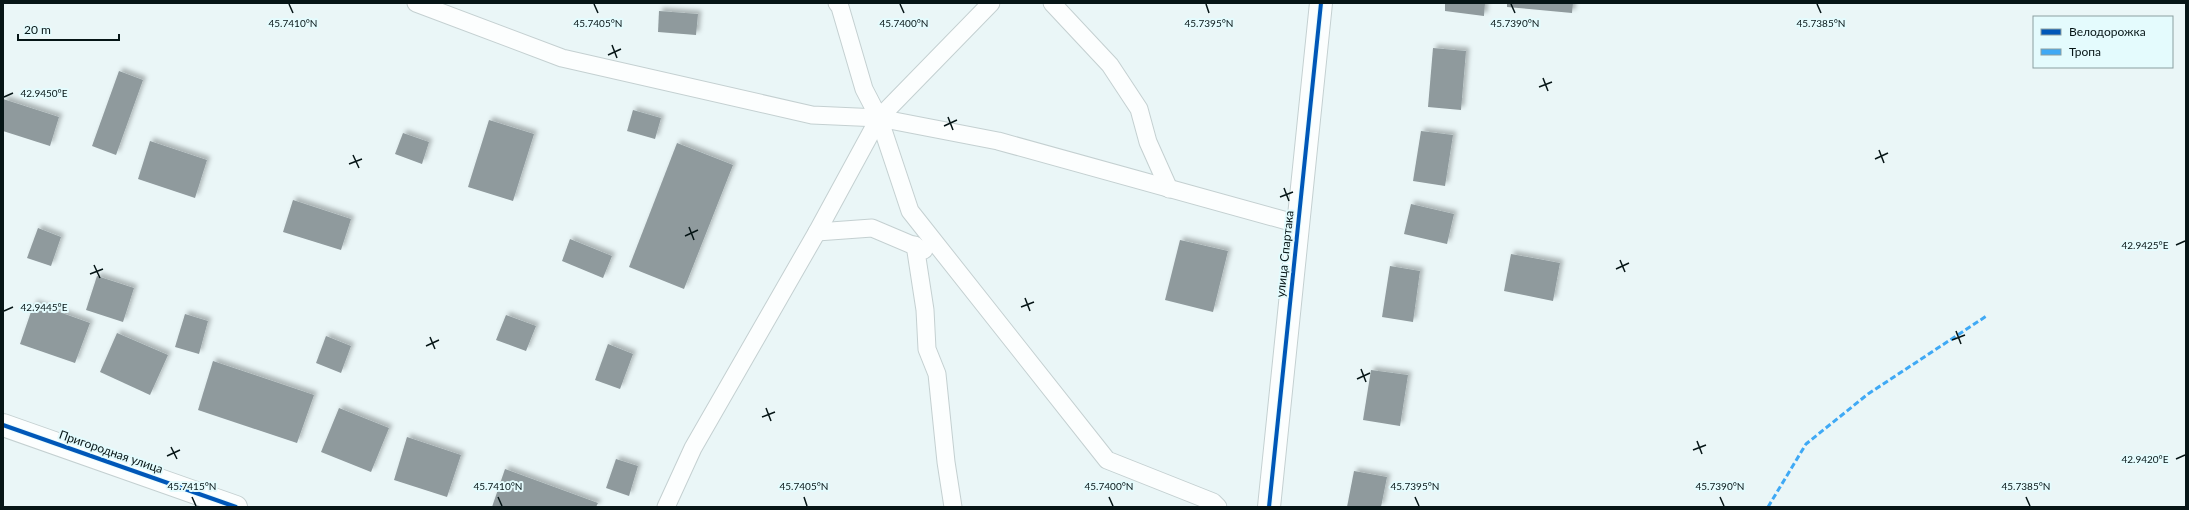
<svg xmlns="http://www.w3.org/2000/svg" width="2189" height="510" font-family="Lato,sans-serif">
	<defs>
		<filter id="shadow"><feDropShadow dx="3.5" dy="-3.5" stdDeviation="2" flood-color="#0004"/></filter>
	</defs>
	<rect width="100%" height="100%" fill="#eaf6f7"/>
	<g fill="#8f9a9d" filter="url(#shadow)">
		<path d="M 1445,3 L 1485,3 L 1484,16 L 1445,11 Z"/>
		<path d="M 1507,3 L 1573,3 L 1572,13 L 1507,7 Z"/>
		<path d="M 659,11 L 698,14 L 696,35 L 658,32 Z"/>
		<path d="M 1433,48 L 1466,51 L 1461,110 L 1428,107 Z"/>
		<path d="M 119,71 L 143,80 L 116,155 L 92,146 Z"/>
		<path d="M 3,99 L 59,117 L 50,146 L 3,131 Z"/>
		<path d="M 633,110 L 661,118 L 655,139 L 627,131 Z"/>
		<path d="M 489,120 L 534,134 L 513,201 L 468,187 Z"/>
		<path d="M 1421,131 L 1453,135 L 1445,186 L 1413,181 Z"/>
		<path d="M 403,133 L 429,142 L 422,164 L 395,154 Z"/>
		<path d="M 150,141 L 207,160 L 195,198 L 138,179 Z"/>
		<path d="M 677,143 L 733,165 L 684,289 L 629,267 Z"/>
		<path d="M 293,200 L 351,219 L 341,250 L 283,232 Z"/>
		<path d="M 1411,204 L 1454,214 L 1447,244 L 1404,234 Z"/>
		<path d="M 38,228 L 61,237 L 51,266 L 27,258 Z"/>
		<path d="M 570,239 L 612,256 L 603,278 L 562,261 Z"/>
		<path d="M 1180,240 L 1228,251 L 1213,312 L 1165,300 Z"/>
		<path d="M 1511,254 L 1560,263 L 1553,301 L 1504,291 Z"/>
		<path d="M 1390,266 L 1420,271 L 1413,322 L 1382,317 Z"/>
		<path d="M 97,276 L 134,288 L 123,322 L 86,310 Z"/>
		<path d="M 34,303 L 90,323 L 75,363 L 20,344 Z"/>
		<path d="M 185,314 L 208,321 L 199,354 L 175,347 Z"/>
		<path d="M 506,315 L 536,326 L 526,351 L 496,340 Z"/>
		<path d="M 117,333 L 168,355 L 150,395 L 100,372 Z"/>
		<path d="M 326,336 L 351,346 L 341,373 L 316,363 Z"/>
		<path d="M 608,344 L 633,354 L 620,389 L 595,380 Z"/>
		<path d="M 213,361 L 314,395 L 297,443 L 198,410 Z"/>
		<path d="M 1371,370 L 1408,375 L 1400,426 L 1363,420 Z"/>
		<path d="M 339,408 L 389,428 L 371,472 L 321,452 Z"/>
		<path d="M 407,437 L 461,455 L 447,497 L 394,480 Z"/>
		<path d="M 616,459 L 638,466 L 629,496 L 606,488 Z"/>
		<path d="M 505,469 L 598,503 L 596,507 L 492,507 Z"/>
		<path d="M 1354,471 L 1387,477 L 1381,507 L 1347,507 Z"/>
	</g>
	<g fill="none" stroke-linecap="round" stroke-linejoin="round">
		<defs>
			<g id="service">
				<path d="M 416,3 L 562,58 L 812,115 L 879,118 L 998,141 L 1298,224"/>
				<path d="M 837,3 L 840,7 L 864,89 L 879,118 L 910,211 L 1107,460 L 1213,502 L 1218,507"/>
				<path d="M 1052,3 L 1110,65 L 1139,109 L 1148,142 L 1169,189"/>
				<path d="M 817,232 L 872,228 L 924,250"/>
				<path d="M 915,245 L 925,310 L 927,349 L 937,374 L 946,462 L 953,507"/>
				<path d="M 666,507 L 693,448 L 817,232 L 879,118 L 991,3"/>
			</g>
			<g id="minor">
				<path d="M 3,425 L 236,507"/>
				<path d="M 1269,507 L 1321,3"/>
			</g>
		</defs>
		<use href="#service" stroke="#c4d0d1" stroke-width="19"/>
		<use href="#minor" stroke="#c4d0d1" stroke-width="24"/>
		<use href="#service" stroke="#fcfefe" stroke-width="17"/>
		<use href="#minor" stroke="#fcfefe" stroke-width="22"/>
		<path stroke="#3fa9f5" stroke-width="3" stroke-dasharray="6 3" stroke-linecap="butt" d="M 1768,507 L 1806,444 L 1868,394 L 1988,315"/>
		<defs>
			<g id="cycleway">
				<path d="M 3,425 L 236,507"/>
				<path d="M 1269,507 L 1321,3"/>
			</g>
		</defs>
		<use href="#cycleway" stroke="#e4fbfd" stroke-width="6"/>
		<use href="#cycleway" stroke="#0057b8" stroke-width="4"/>
	</g>
	<path fill="none" stroke="#061516" stroke-width="1.5" d="M 289,4 L 293,13M 594,4 L 598,13M 900,4 L 904,13M 1206,4 L 1209,13M 1511,4 L 1515,13M 1817,4 L 1821,13M 612,45 L 617,58M 608,55 L 621,49M 1543,78 L 1548,91M 1539,87 L 1552,82M 4,97 L 13,93M 948,117 L 953,130M 944,126 L 957,120M 1879,150 L 1884,163M 353,155 L 359,168M 1875,159 L 1888,153M 349,164 L 362,159M 1284,188 L 1289,201M 1280,197 L 1293,192M 689,227 L 694,240M 685,236 L 698,230M 2176,245 L 2185,241M 1620,260 L 1625,272M 94,265 L 100,278M 1616,269 L 1629,263M 90,274 L 103,269M 1025,298 L 1030,311M 1021,307 L 1034,302M 4,311 L 13,307M 1956,331 L 1961,344M 430,337 L 435,349M 1952,340 L 1965,335M 426,346 L 439,340M 1361,369 L 1366,382M 1357,379 L 1370,373M 766,408 L 771,421M 762,417 L 775,412M 1697,441 L 1702,454M 171,447 L 177,459M 1693,450 L 1706,445M 167,456 L 180,450M 2176,459 L 2185,455M 192,497 L 196,506M 498,497 L 502,506M 804,497 L 807,506M 1109,497 L 1113,506M 1415,497 L 1419,506M 1720,497 L 1724,506M 2026,497 L 2030,506"/>
	<g text-anchor="middle" stroke-width="4" stroke-linejoin="round" paint-order="stroke">
		<g font-size="12" fill="#061516" stroke="#e4fbfd">
			<text transform="translate(1285 254) rotate(-84)" y="4">улица Спартака</text>
			<text transform="translate(111 452) rotate(19)" y="4">Пригородная улица</text>
		</g>
	</g>
	<g font-size="10" text-anchor="middle" fill="#061516" stroke="#e4fbfd" stroke-width="4" stroke-linejoin="round" paint-order="stroke">
		<text x="293" y="27">45.7410°N</text>
		<text x="598" y="27">45.7405°N</text>
		<text x="904" y="27">45.7400°N</text>
		<text x="1209" y="27">45.7395°N</text>
		<text x="1515" y="27">45.7390°N</text>
		<text x="1821" y="27">45.7385°N</text>
		<text x="44" y="97">42.9450°E</text>
		<text x="2145" y="249">42.9425°E</text>
		<text x="44" y="311">42.9445°E</text>
		<text x="2145" y="463">42.9420°E</text>
		<text x="192" y="490">45.7415°N</text>
		<text x="498" y="490">45.7410°N</text>
		<text x="804" y="490">45.7405°N</text>
		<text x="1109" y="490">45.7400°N</text>
		<text x="1415" y="490">45.7395°N</text>
		<text x="1720" y="490">45.7390°N</text>
		<text x="2026" y="490">45.7385°N</text>
	</g>
	<rect width="2189" height="510" fill="none" stroke="#061516" stroke-width="8"/>
	<rect x="2033" y="16" width="140" height="52" fill="#e4fbfd" stroke="#8b9fa1"/>
	<rect x="2041" y="29" width="20" height="6" fill="#0057b8" stroke="#8b9fa1"/>
	<text x="2069" y="36" font-size="12" fill="#061516">Велодорожка</text>
	<rect x="2041" y="49" width="20" height="6" fill="#3fa9f5" stroke="#8b9fa1"/>
	<text x="2069" y="56" font-size="12" fill="#061516">Тропа</text>
	<path d="M18 34v6h101v-6" fill="none" stroke="#061516" stroke-width="2"/>
	<text x="24" y="34" font-size="12" fill="#061516" stroke="#e4fbfd" stroke-width="3" paint-order="stroke">20 m</text>
</svg>
